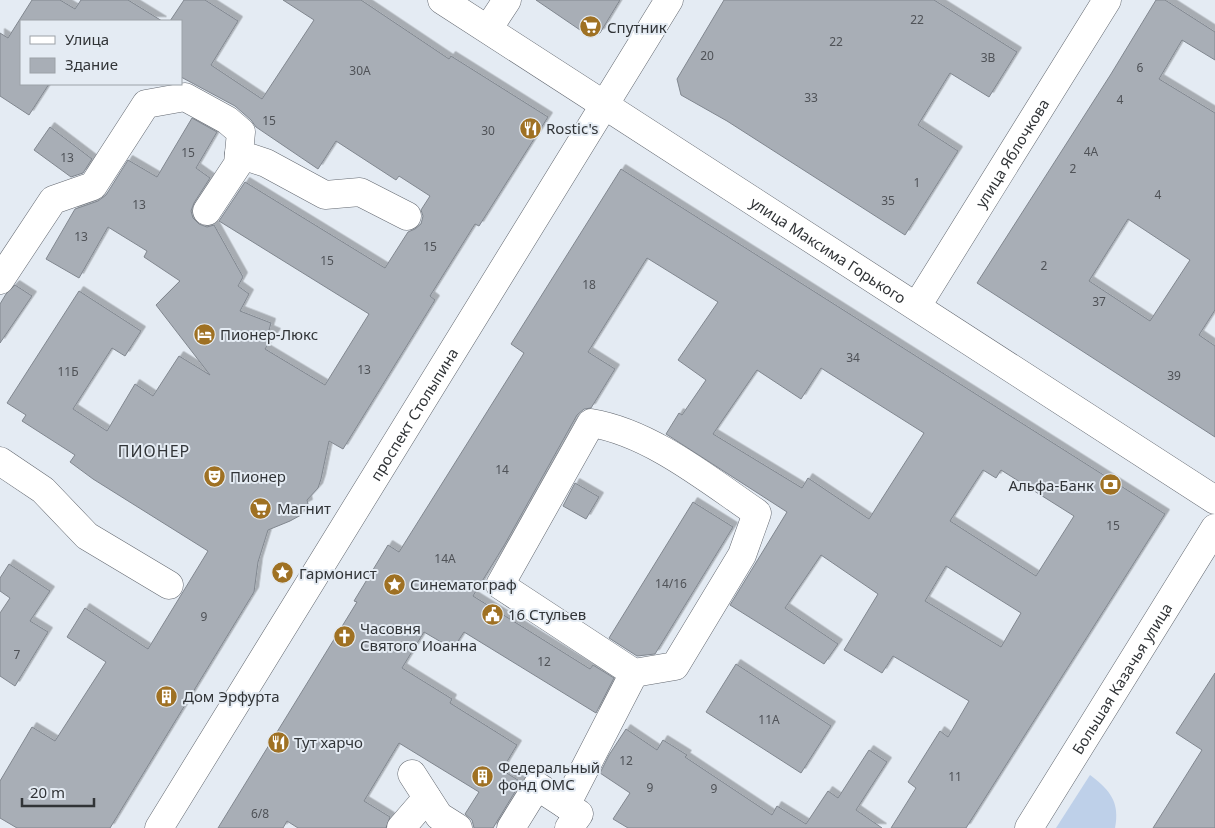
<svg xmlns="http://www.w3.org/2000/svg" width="1215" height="828" font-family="'Noto Sans',sans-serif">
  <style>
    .green { fill: #bed0e9 }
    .building { fill: #a8aeb6; stroke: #81878f; fill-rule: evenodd; filter: url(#shadow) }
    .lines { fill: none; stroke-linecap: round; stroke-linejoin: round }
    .minor-casing { stroke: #636870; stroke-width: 29 }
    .minor { stroke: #fff; stroke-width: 28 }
    .labels { text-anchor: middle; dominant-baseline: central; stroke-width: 4; stroke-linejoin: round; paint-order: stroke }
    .number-label { font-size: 12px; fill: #4f5257 }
    .poi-label { font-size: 15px; fill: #313437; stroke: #e4ebf3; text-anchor: start }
    .street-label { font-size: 15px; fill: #313437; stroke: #e4ebf3 }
    .neighbourhood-label { font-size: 16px; letter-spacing: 1px; fill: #313437; stroke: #e4ebf3 }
  </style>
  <defs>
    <filter id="shadow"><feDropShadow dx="4.5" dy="-4.5" stdDeviation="0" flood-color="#0004"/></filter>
  </defs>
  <rect width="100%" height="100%" fill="#e4ebf3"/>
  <!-- green -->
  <path class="green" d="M 1090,775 C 1110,790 1120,802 1115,828 L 1056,828 Z"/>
  <!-- building -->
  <path class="building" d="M 32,0 L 60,0 L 75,9 L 81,0 L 128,0 L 162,21 L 21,21 L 21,84 L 49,84 L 29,115 L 0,96 L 0,33 L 8,38 Z
    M 184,0 L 205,0 L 238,21 L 211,65 L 262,99 L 314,20 L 283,0 L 361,0 L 449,59 L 451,56 L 548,117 L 479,226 L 475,224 L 430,296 L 435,300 L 343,449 L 329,441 L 321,479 L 318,488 L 307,500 L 308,504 L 298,509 L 301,515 L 290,521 L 268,530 L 258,562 L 254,592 L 110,828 L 17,828 L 0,818 L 0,781 L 32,727 L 55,741 L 106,662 L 67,637 L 85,608 L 148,649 L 208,551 L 93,479 L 70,462 L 75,455 L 22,421 L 26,415 L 7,403 L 79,291 L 141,331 L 125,356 L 112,348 L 73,409 L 107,431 L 135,384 L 153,396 L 179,356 L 210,375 L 156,305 L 180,281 L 144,257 L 147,251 L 108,227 L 79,278 L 46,259 L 75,209 L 98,201 L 106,195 L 128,160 L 157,177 L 192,118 L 217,132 L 196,168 L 210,178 L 194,203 L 191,211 L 193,218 L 199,224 L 207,227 L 214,225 L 243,277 L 238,286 L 249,294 L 240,311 L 271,323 L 269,330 L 276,333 L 265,349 L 325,385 L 369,314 L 219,221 L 245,182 L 385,268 L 408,232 L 415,229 L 421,224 L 423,216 L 421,210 L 430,196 L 399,176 L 396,180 L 336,141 L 318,169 L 256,127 L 251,120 L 235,106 L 181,77 L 181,21 L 170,21 Z
    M 536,0 L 620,0 L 600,33 L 591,35 L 583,32 Z
    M 724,0 L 934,0 L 1017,52 L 989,97 L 950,73 L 918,125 L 958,151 L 905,235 L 727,121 L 681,95 L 677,79 Z
    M 1156,0 L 1165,0 L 1215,32 L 1215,60 L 1182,40 L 1159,79 L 1215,113 L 1215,310 L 1199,335 L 1215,346 L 1215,437 L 977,283 L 1111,74 ZM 1128,219 L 1190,260 L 1150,321 L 1089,281 Z
    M 50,127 L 92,159 L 83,173 L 71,177 L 34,150 Z
    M 621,169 L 1165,514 L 966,828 L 891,828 L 916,788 L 908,782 L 940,731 L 948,737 L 969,701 L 893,656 L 882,673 L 844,650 L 878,594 L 821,555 L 785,608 L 838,644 L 824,664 L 730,605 L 787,512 L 666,434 L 679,413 L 682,415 L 706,380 L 678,360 L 718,302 L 647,258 L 588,352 L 615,369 L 591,408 L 584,409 L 577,415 L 505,544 L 473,596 L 590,669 L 593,665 L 614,678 L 596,713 L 464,632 L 453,649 L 424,632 L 402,668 L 452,699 L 450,703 L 517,745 L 502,770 L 521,782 L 493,828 L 474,828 L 472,820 L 465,814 L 479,792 L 399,743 L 364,801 L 390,817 L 386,828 L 298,828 L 287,821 L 283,828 L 218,828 L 357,602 L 354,601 L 388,545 L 399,552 L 524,353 L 511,344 ZM 821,368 L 924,433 L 869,519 L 808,478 L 802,488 L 713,434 L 757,370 L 801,399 ZM 983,470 L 996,478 L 1001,470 L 1074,516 L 1036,576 L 950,521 ZM 946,566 L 1021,613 L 1001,647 L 925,601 Z
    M 15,285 L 32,296 L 0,343 L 0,304 L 6,294 Z
    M 575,483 L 599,497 L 586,519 L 563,506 Z
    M 693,502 L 733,527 L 655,654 L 637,656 L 609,638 Z
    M 9,564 L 50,591 L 30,621 L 48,632 L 15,686 L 0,676 L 0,613 L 10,598 L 0,591 L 0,578 Z
    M 736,664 L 831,726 L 801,773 L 706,712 Z
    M 1215,673 L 1215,828 L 1153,828 L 1202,750 L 1176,733 Z
    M 626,729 L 657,750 L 663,740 L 687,755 L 685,757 L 772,815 L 777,806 L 806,824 L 828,791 L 838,798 L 869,750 L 887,762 L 856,810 L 882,828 L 628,828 L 613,819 L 630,793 L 600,773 L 609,755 Z"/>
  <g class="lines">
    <defs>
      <g id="minor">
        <path id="s1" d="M 442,0 L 1215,500"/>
        <path d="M 488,29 L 507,0"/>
        <path d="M 239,154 L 266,163 L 325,195 L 360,192 L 407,216"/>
        <path d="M 0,280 L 53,200 L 93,186 L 146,104 L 185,97 L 227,120 L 241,132 L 238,164 L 207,211"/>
        <path id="s2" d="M 917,306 L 1107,0"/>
        <path d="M 591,423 C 651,433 707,479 757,513 L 742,555 L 675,666 L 634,673 L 500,585 Z"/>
        <path d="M 0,461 L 43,490 L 87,536 L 169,585"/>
        <path d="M 412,774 L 439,816 L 458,828"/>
        <path id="s3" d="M 159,828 L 669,0"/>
        <path d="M 401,828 L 427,798"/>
        <path d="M 511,828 L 537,786 L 566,805"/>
        <path d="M 569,828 L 579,814 L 566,805 L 634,673"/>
        <path id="s4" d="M 1029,828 L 1215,528"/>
      </g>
    </defs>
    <!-- minor casing -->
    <use href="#minor" class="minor-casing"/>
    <!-- minor -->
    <use href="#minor" class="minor"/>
  </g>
  <!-- icons -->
  <defs>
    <symbol id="supermarket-disc" viewBox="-11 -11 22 22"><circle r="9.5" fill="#9f7123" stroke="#e4ebf3"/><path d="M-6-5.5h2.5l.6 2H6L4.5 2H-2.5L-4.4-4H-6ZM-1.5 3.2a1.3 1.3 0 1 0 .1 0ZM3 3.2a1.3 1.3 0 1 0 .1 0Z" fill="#fff"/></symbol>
    <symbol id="restaurant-disc" viewBox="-11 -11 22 22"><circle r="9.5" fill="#9f7123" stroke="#e4ebf3"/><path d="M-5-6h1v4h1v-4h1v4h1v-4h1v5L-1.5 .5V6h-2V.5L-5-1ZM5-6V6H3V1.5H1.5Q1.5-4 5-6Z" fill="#fff"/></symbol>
    <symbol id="hotel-disc" viewBox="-11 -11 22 22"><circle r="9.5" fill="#9f7123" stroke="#e4ebf3"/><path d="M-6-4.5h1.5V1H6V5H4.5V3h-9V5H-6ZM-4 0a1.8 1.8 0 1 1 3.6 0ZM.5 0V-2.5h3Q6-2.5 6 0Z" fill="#fff"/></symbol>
    <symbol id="theatre-disc" viewBox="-11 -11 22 22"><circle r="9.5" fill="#9f7123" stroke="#e4ebf3"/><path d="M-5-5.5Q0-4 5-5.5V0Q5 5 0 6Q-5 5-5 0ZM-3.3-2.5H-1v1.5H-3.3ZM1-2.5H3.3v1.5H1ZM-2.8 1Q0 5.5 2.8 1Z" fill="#fff"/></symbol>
    <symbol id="bank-disc" viewBox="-11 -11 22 22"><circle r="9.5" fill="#9f7123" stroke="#e4ebf3"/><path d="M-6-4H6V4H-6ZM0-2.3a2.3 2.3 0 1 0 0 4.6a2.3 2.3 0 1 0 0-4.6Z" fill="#fff"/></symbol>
    <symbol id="sight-disc" viewBox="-11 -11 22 22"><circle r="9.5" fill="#9f7123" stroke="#e4ebf3"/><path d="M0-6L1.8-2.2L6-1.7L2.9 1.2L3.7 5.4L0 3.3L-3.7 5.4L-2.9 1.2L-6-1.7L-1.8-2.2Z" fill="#fff"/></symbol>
    <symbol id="civic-disc" viewBox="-11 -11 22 22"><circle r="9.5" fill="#9f7123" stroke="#e4ebf3"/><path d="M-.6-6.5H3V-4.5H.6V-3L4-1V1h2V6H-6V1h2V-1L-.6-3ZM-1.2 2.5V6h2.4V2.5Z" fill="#fff"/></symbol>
    <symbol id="church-disc" viewBox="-11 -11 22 22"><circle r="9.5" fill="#9f7123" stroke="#e4ebf3"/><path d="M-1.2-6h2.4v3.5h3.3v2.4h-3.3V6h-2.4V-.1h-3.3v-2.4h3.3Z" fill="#fff"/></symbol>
    <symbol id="building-disc" viewBox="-11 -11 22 22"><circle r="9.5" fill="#9f7123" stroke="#e4ebf3"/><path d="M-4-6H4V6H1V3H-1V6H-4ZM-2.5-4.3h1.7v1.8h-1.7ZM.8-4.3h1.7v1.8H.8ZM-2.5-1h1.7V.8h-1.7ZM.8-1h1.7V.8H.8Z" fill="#fff"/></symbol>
  </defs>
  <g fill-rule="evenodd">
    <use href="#supermarket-disc" x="578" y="14" width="25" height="25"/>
    <use href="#restaurant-disc" x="518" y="116" width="25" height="25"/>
    <use href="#hotel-disc" x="192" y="322" width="25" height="25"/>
    <use href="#theatre-disc" x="202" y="464" width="25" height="25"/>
    <use href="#bank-disc" x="1098" y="472" width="25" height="25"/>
    <use href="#supermarket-disc" x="248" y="496" width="25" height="25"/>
    <use href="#sight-disc" x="270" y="560" width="25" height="25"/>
    <use href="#sight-disc" x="382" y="572" width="25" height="25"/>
    <use href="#civic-disc" x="480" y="602" width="25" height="25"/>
    <use href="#church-disc" x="332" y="624" width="25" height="25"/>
    <use href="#building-disc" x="154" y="684" width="25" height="25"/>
    <use href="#restaurant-disc" x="266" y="730" width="25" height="25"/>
    <use href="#building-disc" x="470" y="764" width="25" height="25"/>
  </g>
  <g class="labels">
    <!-- number labels -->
    <g class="number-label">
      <text x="917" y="19">22</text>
      <text x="836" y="41">22</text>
      <text x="707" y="55">20</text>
      <text x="988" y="57">3В</text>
      <text x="1140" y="67">6</text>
      <text x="360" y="70">30А</text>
      <text x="811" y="97">33</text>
      <text x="1120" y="99">4</text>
      <text x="269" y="120">15</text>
      <text x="488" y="130">30</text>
      <text x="1091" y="151">4А</text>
      <text x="188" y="152">15</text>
      <text x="67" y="157">13</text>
      <text x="1073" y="168">2</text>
      <text x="917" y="182">1</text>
      <text x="1158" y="194">4</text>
      <text x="888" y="200">35</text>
      <text x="139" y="204">13</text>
      <text x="81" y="236">13</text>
      <text x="430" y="246">15</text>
      <text x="327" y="260">15</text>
      <text x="1044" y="265">2</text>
      <text x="589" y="284">18</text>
      <text x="1099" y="301">37</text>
      <text x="853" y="357">34</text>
      <text x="364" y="369">13</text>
      <text x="68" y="371">11Б</text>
      <text x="1174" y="375">39</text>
      <text x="502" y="469">14</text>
      <text x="1113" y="525">15</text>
      <text x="445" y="558">14А</text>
      <text x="671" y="583">14/16</text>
      <text x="204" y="616">9</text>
      <text x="17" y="654">7</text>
      <text x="544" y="661">12</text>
      <text x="769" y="719">11А</text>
      <text x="626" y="760">12</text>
      <text x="955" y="776">11</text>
      <text x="650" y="787">9</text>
      <text x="714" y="788">9</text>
      <text x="260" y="813">6/8</text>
    </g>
    <!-- poi labels -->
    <g class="poi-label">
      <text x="607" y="27">Спутник</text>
      <text x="546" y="128">Rostic's</text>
      <text x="220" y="334">Пионер-Люкс</text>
      <text x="230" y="476">Пионер</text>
      <text x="1094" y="485" text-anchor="end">Альфа-Банк</text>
      <text x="277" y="508">Магнит</text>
      <text x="299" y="573">Гармонист</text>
      <text x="410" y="584">Синематограф</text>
      <text x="508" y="614">16 Стульев</text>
      <text x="360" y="628">Часовня<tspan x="360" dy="17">Святого Иоанна</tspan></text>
      <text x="183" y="696">Дом Эрфурта</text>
      <text x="294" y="742">Тут харчо</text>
      <text x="498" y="767">Федеральный<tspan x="498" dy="17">фонд ОМС</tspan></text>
    </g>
    <!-- street labels -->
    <g class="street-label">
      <text stroke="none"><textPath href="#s2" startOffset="180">улица Яблочкова</textPath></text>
      <text stroke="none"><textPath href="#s1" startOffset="460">улица Максима Горького</textPath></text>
      <text stroke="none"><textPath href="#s3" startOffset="486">проспект Столыпина</textPath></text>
      <text stroke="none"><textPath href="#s4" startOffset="176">Большая Казачья улица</textPath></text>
    </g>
    <!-- neighbourhood labels -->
    <g class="neighbourhood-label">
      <text x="154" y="451">ПИОНЕР</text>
    </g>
  </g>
  <!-- legend -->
  <rect x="20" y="20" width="162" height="65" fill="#e4ebf3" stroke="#9ca2a8"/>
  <rect x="30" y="36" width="25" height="8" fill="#ffffff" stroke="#9ca2a8"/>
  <text x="65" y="45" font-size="15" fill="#313437">Улица</text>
  <rect x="30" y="58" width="25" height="15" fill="#a8aeb6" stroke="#9ca2a8"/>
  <text x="65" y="70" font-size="15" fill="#313437">Здание</text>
  <!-- scale -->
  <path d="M22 798v8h72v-8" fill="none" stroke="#313437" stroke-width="2.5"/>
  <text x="30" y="798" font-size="15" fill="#313437" stroke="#e4ebf3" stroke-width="4" paint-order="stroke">20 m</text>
</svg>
